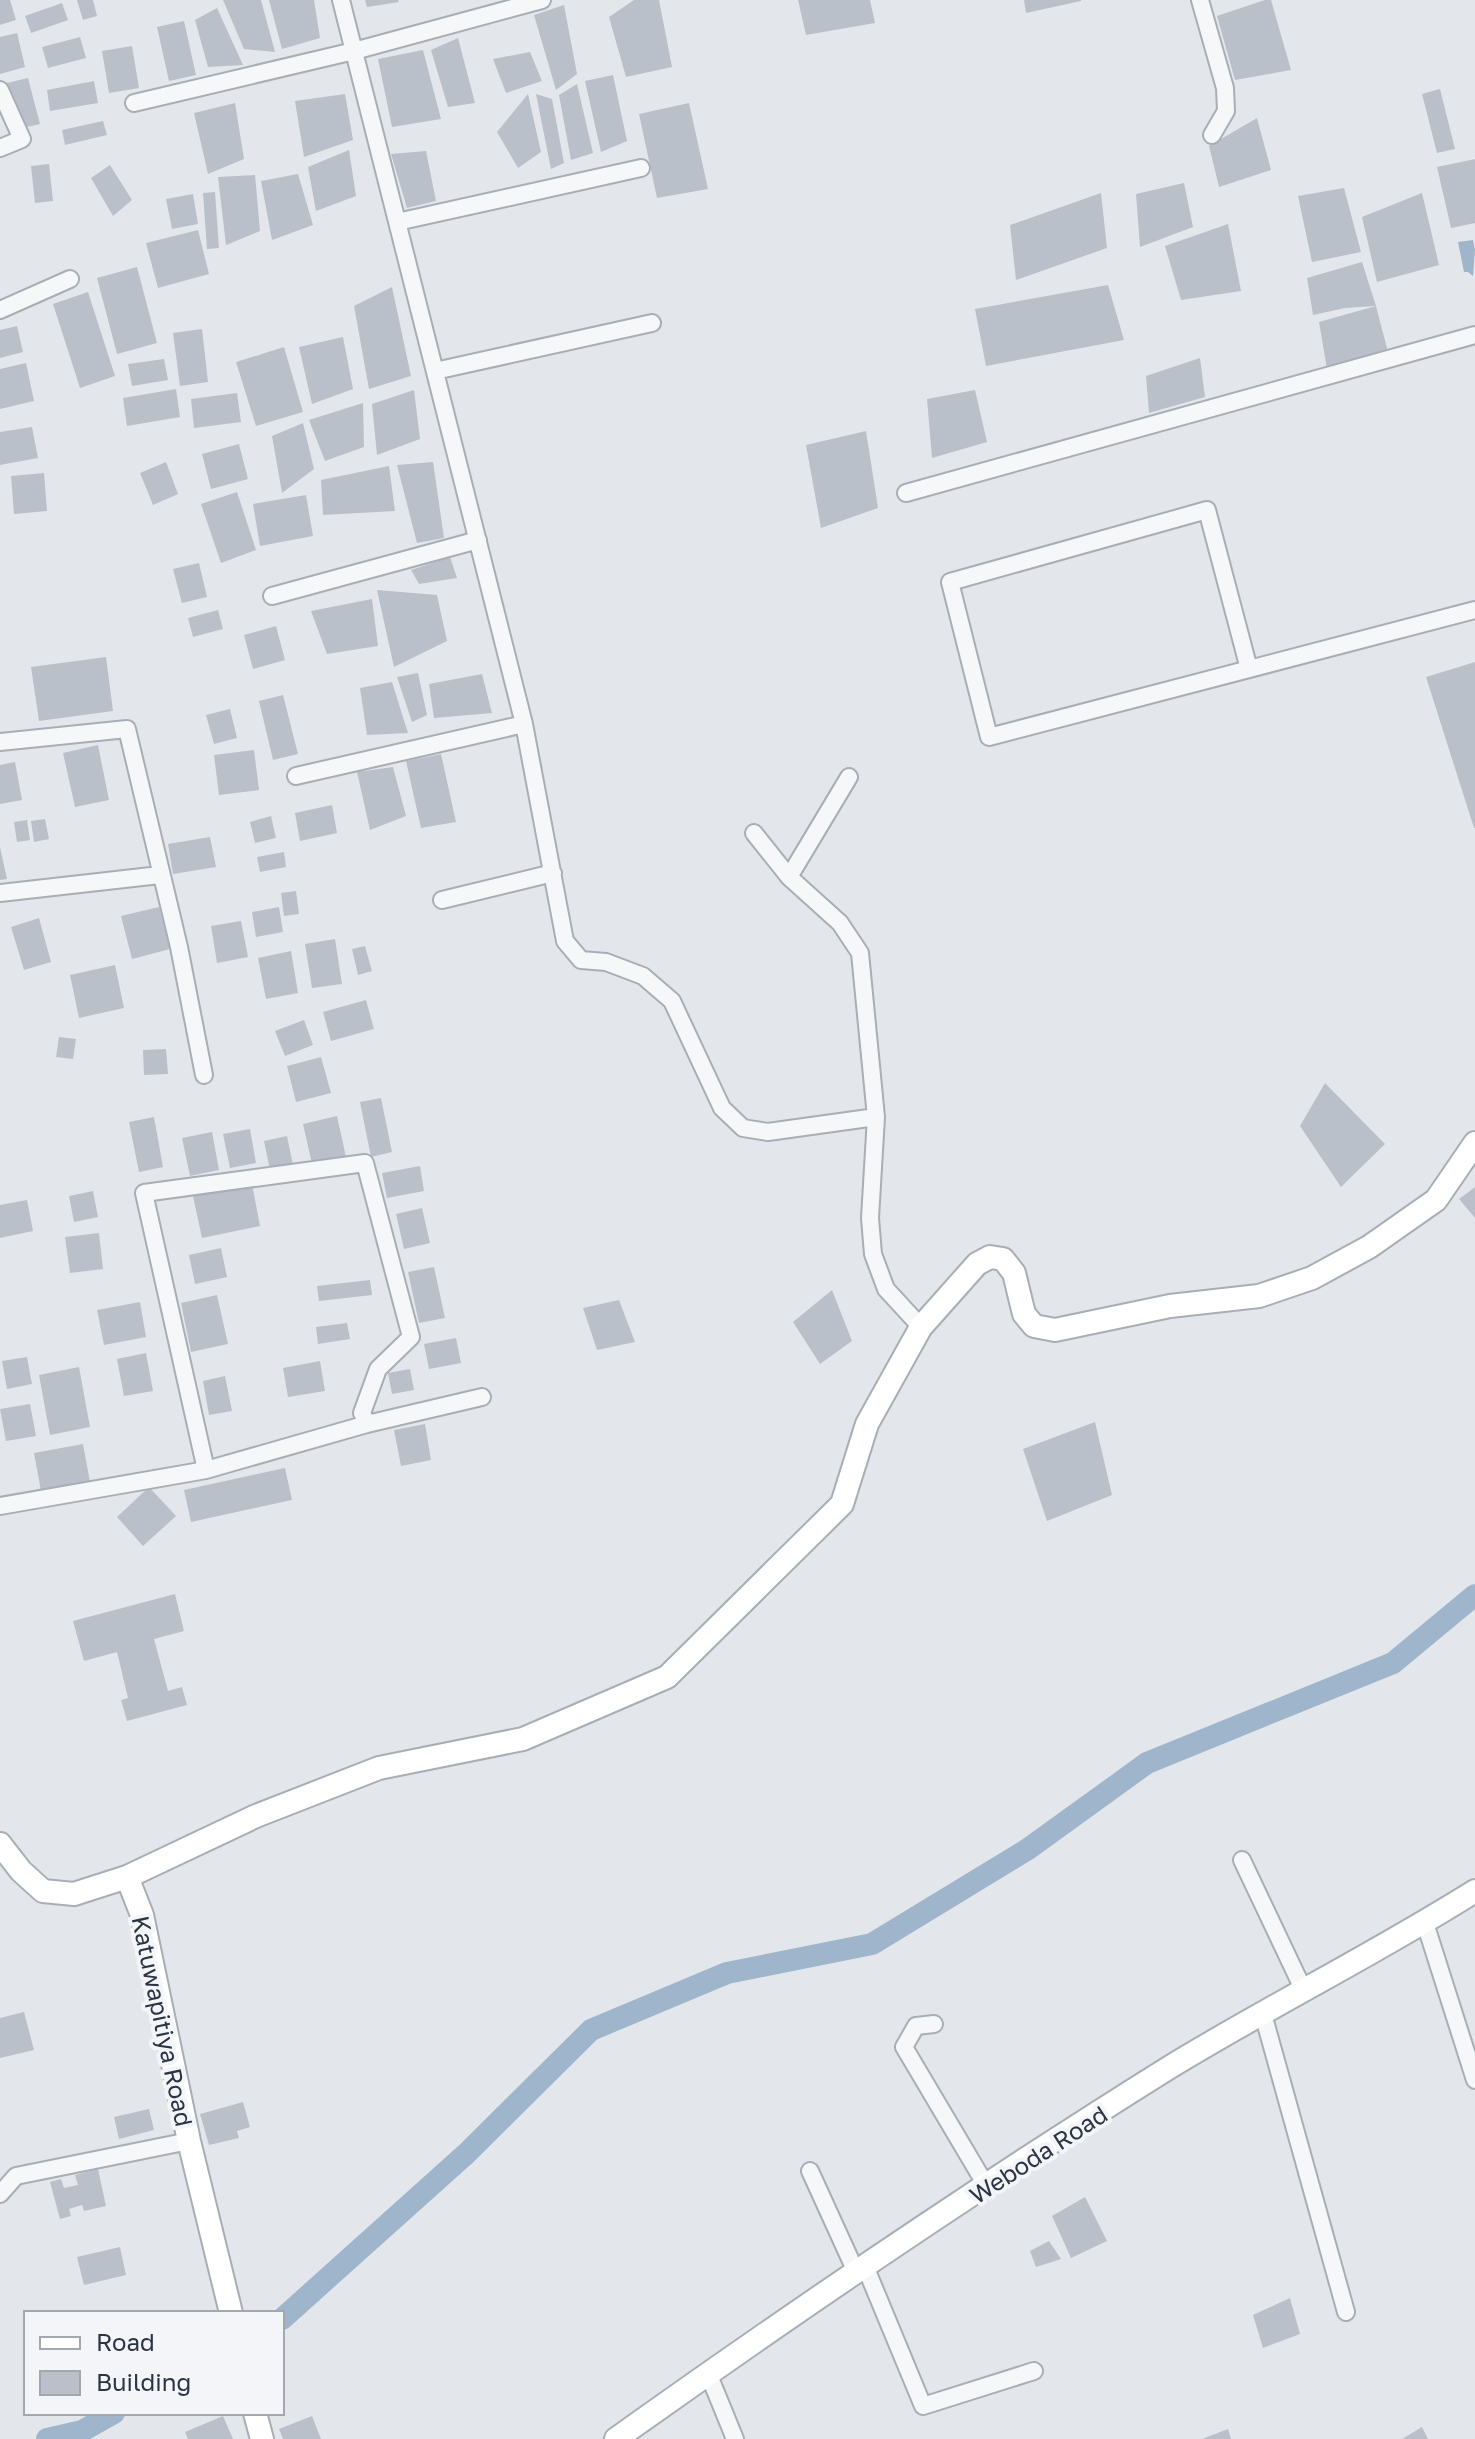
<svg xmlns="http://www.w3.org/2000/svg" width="1475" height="2439" font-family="'Golos Text',sans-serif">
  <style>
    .water { fill: #9eb5cb }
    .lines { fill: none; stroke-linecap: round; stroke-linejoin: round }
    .canal { stroke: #9eb5cb; stroke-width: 22 }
    .building { fill: #bac0c9 }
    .street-casing { stroke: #a8aeb6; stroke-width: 20 }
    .secondary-casing { stroke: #a8aeb6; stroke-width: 26 }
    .street { stroke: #f6f7f9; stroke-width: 16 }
    .secondary { stroke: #fff; stroke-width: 22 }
    .labels { text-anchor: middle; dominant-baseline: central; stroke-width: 8; stroke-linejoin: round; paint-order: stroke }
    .street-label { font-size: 24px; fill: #2b3444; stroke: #f3f5f8 }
  </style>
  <rect width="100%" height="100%" fill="#e3e7eb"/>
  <!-- water -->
  <path class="water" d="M 1473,240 L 1475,250 L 1473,276 L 1468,272 L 1464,272 L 1458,242 Z"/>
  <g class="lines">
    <!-- canal -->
    <path class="canal" d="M 282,2319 L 467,2153 L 591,2030 L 727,1973 L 872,1944 L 1028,1849 L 1147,1763 L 1393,1663 L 1475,1595
      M 47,2439 L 82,2431 L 114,2413"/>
  </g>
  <!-- building -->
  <path class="building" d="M 0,0 L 10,0 L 16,20 L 0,25 Z
    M 77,0 L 93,0 L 97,16 L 83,20 Z
    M 223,0 L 261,0 L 275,52 L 244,49 Z
    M 269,0 L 314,0 L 320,38 L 282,49 Z
    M 365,0 L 398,0 L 399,2 L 367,7 Z
    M 634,0 L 659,0 L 672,67 L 626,77 L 609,17 Z
    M 798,0 L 870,0 L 875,23 L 806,35 Z
    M 1024,0 L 1081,0 L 1081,1 L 1026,13 Z
    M 1265,0 L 1271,0 L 1291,70 L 1235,80 L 1217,16 Z
    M 62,3 L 68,20 L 31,33 L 25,16 Z
    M 564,5 L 577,74 L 556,90 L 534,15 Z
    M 217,8 L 243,65 L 208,67 L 195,20 Z
    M 184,21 L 196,75 L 169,81 L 157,27 Z
    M 17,33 L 25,67 L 0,74 L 0,37 Z
    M 80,37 L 86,58 L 48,68 L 42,47 Z
    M 458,38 L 475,103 L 448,107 L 431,50 Z
    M 132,46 L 139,88 L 109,93 L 102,51 Z
    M 423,50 L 441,119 L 392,127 L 378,59 Z
    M 530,52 L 542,81 L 506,93 L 493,59 Z
    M 613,75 L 627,141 L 601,152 L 585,81 Z
    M 28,78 L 40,124 L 18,129 L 7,83 Z
    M 94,81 L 98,103 L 50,111 L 47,90 Z
    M 577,84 L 593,153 L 571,160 L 559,95 Z
    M 1440,89 L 1455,149 L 1437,153 L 1422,94 Z
    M 345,94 L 353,140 L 304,157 L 295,101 Z
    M 528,94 L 541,152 L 518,168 L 497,132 Z
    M 536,94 L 552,99 L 564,163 L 551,169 Z
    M 235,103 L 244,159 L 208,174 L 194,113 Z
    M 689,103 L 708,189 L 657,198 L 639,114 Z
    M 1257,118 L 1271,170 L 1219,187 L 1209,146 Z
    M 103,121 L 107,135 L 65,145 L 62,130 Z
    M 349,150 L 356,196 L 316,211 L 308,167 Z
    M 426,151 L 436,201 L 407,208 L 391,154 Z
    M 1475,159 L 1475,223 L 1451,228 L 1437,167 Z
    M 49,164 L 53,201 L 35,203 L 31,166 Z
    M 110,165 L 132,200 L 113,216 L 91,178 Z
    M 298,174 L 313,225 L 272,240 L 261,181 Z
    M 255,175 L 260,231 L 226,245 L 218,177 Z
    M 1184,183 L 1193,227 L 1140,247 L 1136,194 Z
    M 1344,188 L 1361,252 L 1312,262 L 1298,196 Z
    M 215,192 L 219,248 L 207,249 L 203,193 Z
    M 1101,193 L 1107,248 L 1016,280 L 1010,225 Z
    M 1422,193 L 1439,265 L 1377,282 L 1362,217 Z
    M 193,194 L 198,224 L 172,229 L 166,199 Z
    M 1228,224 L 1241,291 L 1181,300 L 1165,246 Z
    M 198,230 L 209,274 L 158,288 L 146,243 Z
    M 1362,262 L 1376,306 L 1388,352 L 1327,369 L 1319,322 L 1376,306 L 1345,308 L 1313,315 L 1307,278 Z
    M 137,267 L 157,343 L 117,354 L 97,278 Z
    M 1108,285 L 1124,340 L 986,366 L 975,309 Z
    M 392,287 L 411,376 L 369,389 L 354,306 Z
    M 88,292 L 115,376 L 80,388 L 53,304 Z
    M 17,326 L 23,352 L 0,358 L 0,330 Z
    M 202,329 L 208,382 L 180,386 L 173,333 Z
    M 343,337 L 353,389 L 312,404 L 299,347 Z
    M 284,347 L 303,412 L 256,426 L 236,362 Z
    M 1200,358 L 1205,397 L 1149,413 L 1146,376 Z
    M 164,359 L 168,380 L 132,386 L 128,364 Z
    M 26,363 L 34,401 L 0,409 L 0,369 Z
    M 176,389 L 180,417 L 127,426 L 123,398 Z
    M 414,390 L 420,439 L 377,455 L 372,404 Z
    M 975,390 L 987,442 L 932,458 L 927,399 Z
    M 237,393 L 241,422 L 194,428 L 191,399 Z
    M 363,403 L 364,447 L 325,461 L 309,420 Z
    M 303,423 L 314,469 L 282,493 L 272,436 Z
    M 32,427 L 38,458 L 0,465 L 0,432 Z
    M 866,431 L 878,508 L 821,528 L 806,445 Z
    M 239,444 L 248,479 L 211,489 L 202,454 Z
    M 166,462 L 178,494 L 153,505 L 140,473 Z
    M 433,462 L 444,538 L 417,543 L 397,465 Z
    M 389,466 L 395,511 L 323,515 L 321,480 Z
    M 44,473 L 47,511 L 14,514 L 11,476 Z
    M 237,492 L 256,550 L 221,563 L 201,504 Z
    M 306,495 L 313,536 L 260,546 L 253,504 Z
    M 450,557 L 457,578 L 419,584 L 411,570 Z
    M 199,563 L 207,597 L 182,603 L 173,569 Z
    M 377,590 L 437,595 L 447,641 L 394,667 Z
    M 372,599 L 378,646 L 327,654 L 311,611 Z
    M 218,610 L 223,629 L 193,637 L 188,618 Z
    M 276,626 L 285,660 L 253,669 L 244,635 Z
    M 106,657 L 113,711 L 39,721 L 31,667 Z
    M 1475,662 L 1475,828 L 1474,828 L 1426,677 Z
    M 418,673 L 427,715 L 412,722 L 397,677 Z
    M 482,674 L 492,713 L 434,718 L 429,684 Z
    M 392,682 L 408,733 L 367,735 L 360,688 Z
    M 283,695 L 298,754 L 273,760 L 259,701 Z
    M 230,709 L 237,738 L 214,744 L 206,715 Z
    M 98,745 L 109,800 L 75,807 L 63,753 Z
    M 254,750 L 259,790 L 219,795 L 214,755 Z
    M 441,754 L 456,822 L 421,828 L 406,761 Z
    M 15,762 L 22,800 L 0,804 L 0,765 Z
    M 393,767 L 406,816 L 370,830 L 357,772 Z
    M 332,805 L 337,833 L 300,841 L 295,813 Z
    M 271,816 L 276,838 L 255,843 L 250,822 Z
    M 45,819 L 49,839 L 34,842 L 31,821 Z
    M 27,820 L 30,840 L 17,842 L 14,822 Z
    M 210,837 L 216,867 L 173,874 L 168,844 Z
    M 0,847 L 7,879 L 0,880 Z
    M 284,852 L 286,867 L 260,872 L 257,857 Z
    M 296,891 L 299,914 L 284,916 L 281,893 Z
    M 159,907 L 170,949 L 132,959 L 121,916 Z
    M 279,907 L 283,932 L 256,937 L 252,912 Z
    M 39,918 L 51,962 L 24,970 L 11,927 Z
    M 241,921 L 248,957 L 217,963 L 211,926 Z
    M 335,939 L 342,984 L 312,988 L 305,944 Z
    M 365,946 L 372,971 L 358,975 L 352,949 Z
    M 291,951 L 298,993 L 266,999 L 258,958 Z
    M 115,965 L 124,1008 L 79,1018 L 70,975 Z
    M 366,1000 L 374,1029 L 331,1041 L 323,1012 Z
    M 304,1020 L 313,1045 L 285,1056 L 275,1031 Z
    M 59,1037 L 76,1039 L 73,1059 L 56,1057 Z
    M 166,1049 L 168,1074 L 144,1075 L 143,1050 Z
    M 321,1057 L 331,1093 L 296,1102 L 287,1066 Z
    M 1325,1083 L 1385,1144 L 1341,1187 L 1300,1126 Z
    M 381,1098 L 392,1152 L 371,1157 L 360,1102 Z
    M 337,1116 L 346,1157 L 312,1164 L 303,1124 Z
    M 154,1117 L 163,1167 L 139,1172 L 129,1122 Z
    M 250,1129 L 256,1163 L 230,1168 L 223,1134 Z
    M 212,1132 L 219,1170 L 190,1176 L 182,1138 Z
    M 287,1136 L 293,1165 L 270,1170 L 264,1141 Z
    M 420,1166 L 424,1191 L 387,1198 L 382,1173 Z
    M 252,1184 L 260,1226 L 202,1238 L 193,1196 Z
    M 1475,1187 L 1475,1218 L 1459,1199 Z
    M 93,1191 L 98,1217 L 74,1222 L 69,1196 Z
    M 27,1200 L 33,1231 L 0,1238 L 0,1205 Z
    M 422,1208 L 430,1243 L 404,1249 L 396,1214 Z
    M 99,1233 L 103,1269 L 70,1273 L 65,1237 Z
    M 221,1248 L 227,1277 L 195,1284 L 189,1255 Z
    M 434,1267 L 445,1318 L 419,1323 L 408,1272 Z
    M 370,1280 L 372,1295 L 319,1301 L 317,1286 Z
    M 832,1290 L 852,1341 L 820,1364 L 793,1322 Z
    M 217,1295 L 228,1344 L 191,1352 L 181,1303 Z
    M 619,1300 L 635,1342 L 597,1350 L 583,1308 Z
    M 140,1302 L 146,1337 L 104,1345 L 97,1310 Z
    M 347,1323 L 350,1339 L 318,1344 L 316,1327 Z
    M 456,1338 L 461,1363 L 429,1369 L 424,1344 Z
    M 146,1353 L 153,1391 L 124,1396 L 117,1359 Z
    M 27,1357 L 32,1384 L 7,1389 L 2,1361 Z
    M 320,1361 L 325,1391 L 288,1397 L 283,1368 Z
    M 79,1367 L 90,1427 L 50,1435 L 39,1375 Z
    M 410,1369 L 414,1390 L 392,1394 L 388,1373 Z
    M 225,1376 L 232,1411 L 209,1415 L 203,1381 Z
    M 30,1404 L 36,1436 L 6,1441 L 0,1409 Z
    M 1095,1422 L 1112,1495 L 1047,1521 L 1023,1449 Z
    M 425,1424 L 431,1460 L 401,1466 L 394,1430 Z
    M 83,1444 L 90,1482 L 41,1491 L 34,1453 Z
    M 285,1468 L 292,1500 L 191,1522 L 184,1490 Z
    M 149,1487 L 176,1516 L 143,1546 L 117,1517 Z
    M 175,1594 L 184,1631 L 154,1639 L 168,1691 L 182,1687 L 187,1705 L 127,1721 L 121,1700 L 128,1698 L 117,1652 L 84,1661 L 73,1621 Z
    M 24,2012 L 34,2050 L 0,2058 L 0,2018 Z
    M 243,2102 L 250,2127 L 237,2131 L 239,2138 L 209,2145 L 200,2114 Z
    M 149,2109 L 154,2130 L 119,2139 L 114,2117 Z
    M 98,2169 L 106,2206 L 84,2211 L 82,2205 L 69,2209 L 71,2216 L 60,2219 L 50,2182 L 61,2179 L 64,2188 L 78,2185 L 75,2175 Z
    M 1085,2197 L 1107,2241 L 1071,2258 L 1052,2216 Z
    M 1049,2241 L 1061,2259 L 1036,2267 L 1030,2251 Z
    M 120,2247 L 126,2275 L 84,2285 L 77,2257 Z
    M 1290,2298 L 1300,2334 L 1263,2348 L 1253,2315 Z
    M 223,2416 L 233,2439 L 188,2439 L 185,2432 Z
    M 312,2416 L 321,2439 L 283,2439 L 279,2429 Z
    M 1422,2427 L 1428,2439 L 1402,2439 Z
    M 1228,2429 L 1231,2439 L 1202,2439 Z"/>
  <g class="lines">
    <defs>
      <path id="street" d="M 341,0 L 524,724 L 565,941 L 581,960 L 606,962 L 643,976 L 672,1001 L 722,1108 L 743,1128 L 768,1132 L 876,1117
        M 1200,0 L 1225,88 L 1226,111 L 1212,135
        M 0,90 L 22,139 L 0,148
        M 134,103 L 354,51 L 542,0
        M 397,222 L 641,168
        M 0,310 L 70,279
        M 435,371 L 652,323
        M 906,493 L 1475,335
        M 272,596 L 478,540
        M 1249,669 L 1207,510 L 950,582 L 989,737 L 1475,610
        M 0,742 L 127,729 L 179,947 L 204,1075
        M 296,776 L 524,724
        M 754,833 L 789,877 L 840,923 L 860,953 L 876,1117 L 870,1218 L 873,1254 L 886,1289 L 921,1327
        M 789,877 L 849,777
        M 0,893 L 160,875
        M 442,900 L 553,873
        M 206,1470 L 144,1193 L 365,1163 L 411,1337 L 378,1369 L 362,1413 L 367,1424 L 482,1397
        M 0,1506 L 206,1470 L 367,1424
        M 1242,1860 L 1304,1991
        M 1425,1923 L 1475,2080
        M 1263,2014 L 1346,2312
        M 934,2024 L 916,2026 L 904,2047 L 987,2187
        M 810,2171 L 856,2272
        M 0,2194 L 16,2176 L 189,2141
        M 865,2266 L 923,2406 L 1034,2371
        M 708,2373 L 735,2439"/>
      <path id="secondary" d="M 0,1844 L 21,1871 L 43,1891 L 74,1894 L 127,1877 L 256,1816 L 379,1768 L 523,1739 L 667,1677 L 842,1504 L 867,1424 L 921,1327 L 977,1264 L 990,1257 L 1003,1259 L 1014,1273 L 1024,1314 L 1034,1326 L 1055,1330 L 1170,1306 L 1259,1296 L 1312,1278 L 1369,1247 L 1436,1200 L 1475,1143
        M 127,1877 L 142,1915 L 189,2141 L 231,2313
        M 255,2413 L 262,2439
        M 616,2439 C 797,2310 981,2185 1170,2067 C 1270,2006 1375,1954 1475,1891"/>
    </defs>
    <!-- street casing -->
    <use href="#street" class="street-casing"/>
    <!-- secondary casing -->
    <use href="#secondary" class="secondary-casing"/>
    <!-- street -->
    <use href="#street" class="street"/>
    <!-- secondary -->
    <use href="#secondary" class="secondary"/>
  </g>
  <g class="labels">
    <!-- street labels -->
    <g class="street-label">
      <text transform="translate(163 2021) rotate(78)">Katuwapitiya Road</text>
      <text transform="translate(1038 2154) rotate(-33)">Weboda Road</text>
    </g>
  </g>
  <!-- legend -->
  <rect x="24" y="2311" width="260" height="104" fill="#f3f5f8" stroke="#a3a8b0" stroke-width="2"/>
  <rect x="40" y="2337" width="40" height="12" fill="#ffffff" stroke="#a3a8b0" stroke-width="2"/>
  <text x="96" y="2351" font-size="24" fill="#2b3444">Road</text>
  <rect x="40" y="2371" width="40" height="24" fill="#bac0c9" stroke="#a3a8b0" stroke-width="2"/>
  <text x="96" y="2391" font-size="24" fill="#2b3444">Building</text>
</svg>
